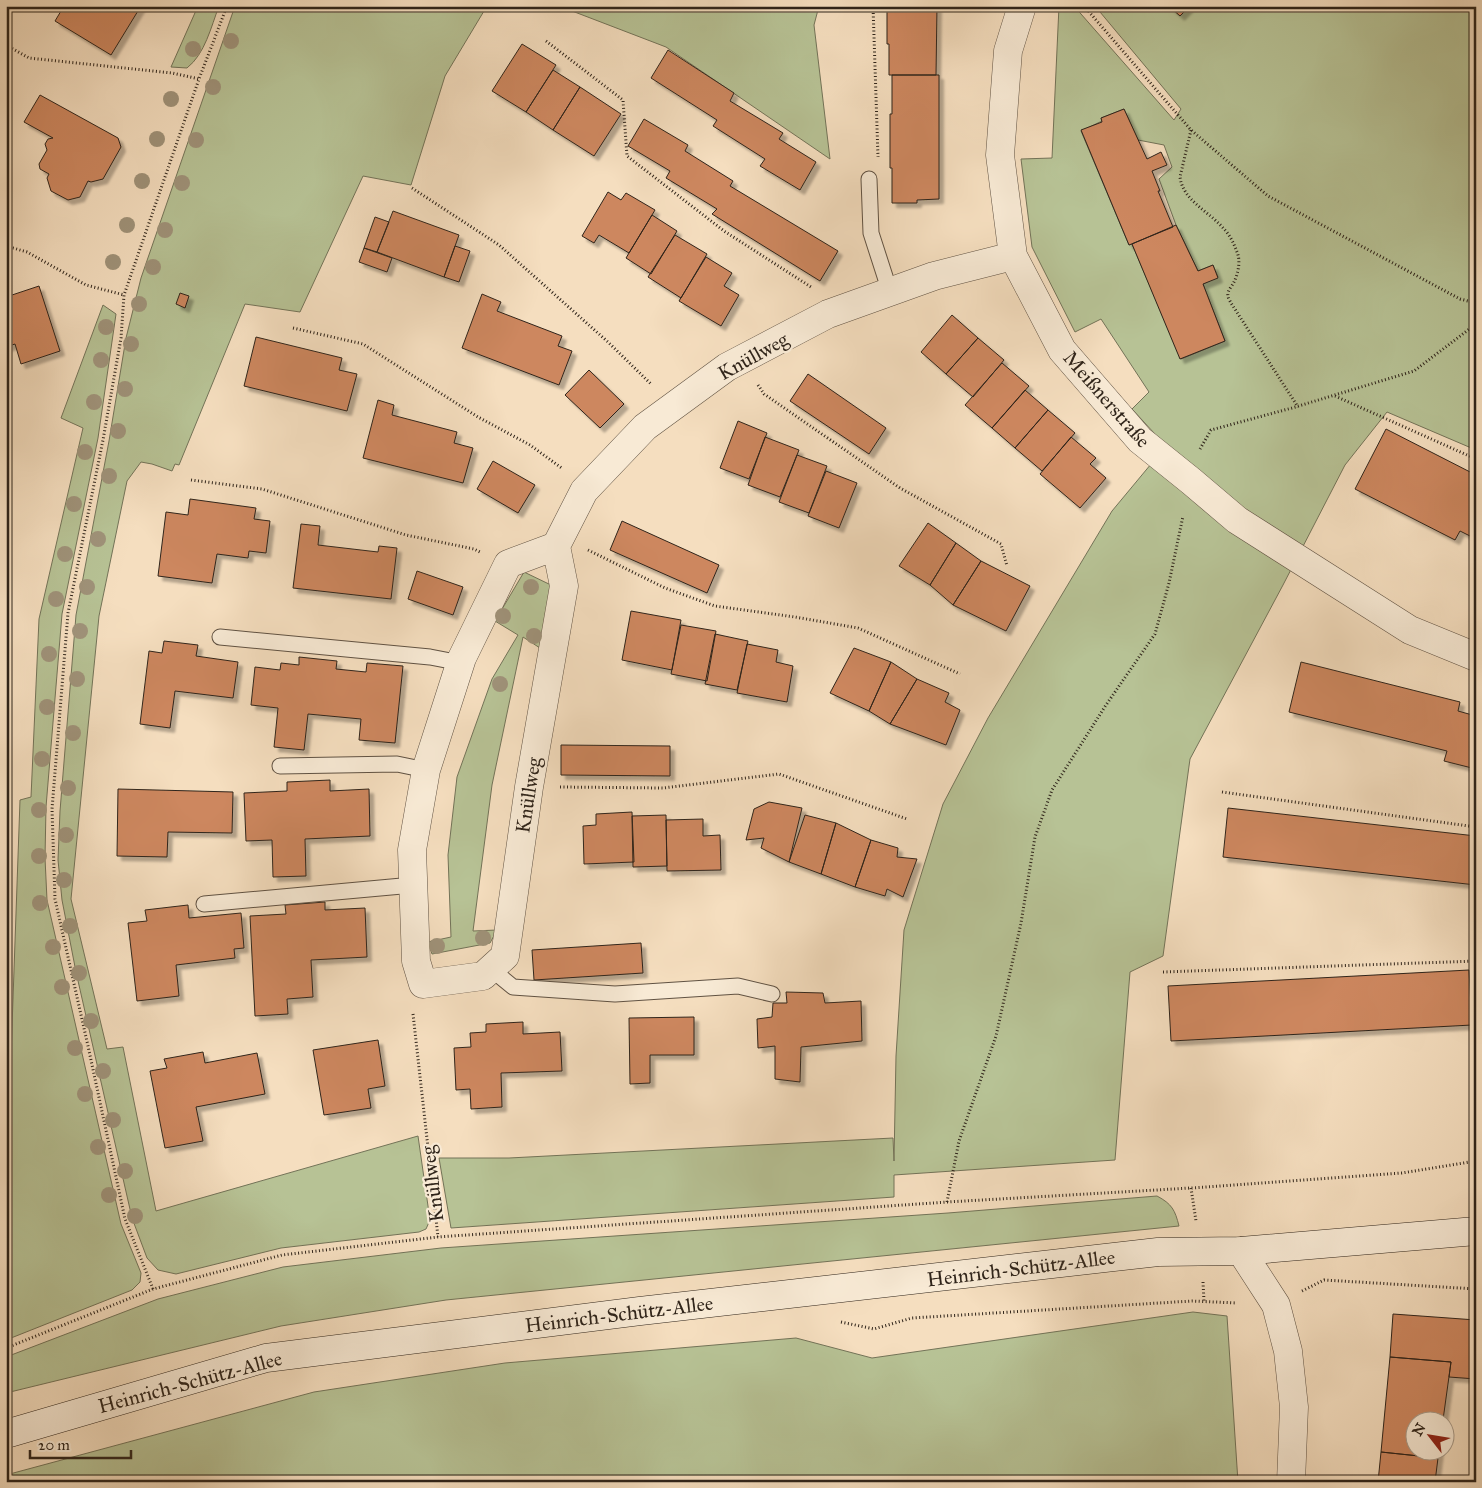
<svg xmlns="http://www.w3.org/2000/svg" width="1482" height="1488" font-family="'IM FELL Great Primer',serif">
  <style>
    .green { fill: #b7c295; stroke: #737358; fill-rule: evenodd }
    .building { fill: #cd875f; stroke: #2f241a; filter: url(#shadow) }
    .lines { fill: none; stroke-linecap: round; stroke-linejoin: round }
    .lane-casing { stroke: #605243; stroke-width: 17 }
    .street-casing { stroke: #605243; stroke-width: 29 }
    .secondary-casing { stroke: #2f241a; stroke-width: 29 }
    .path { stroke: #2f241a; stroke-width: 3; stroke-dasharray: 1 2.5; stroke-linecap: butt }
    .lane { stroke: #f8ead5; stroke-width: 15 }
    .street { stroke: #f8ead5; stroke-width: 28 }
    .secondary { stroke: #f8ead5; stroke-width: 28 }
    .tree { fill: #9f9279 }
    .labels { text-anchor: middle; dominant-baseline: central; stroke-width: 4.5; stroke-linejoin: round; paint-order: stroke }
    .street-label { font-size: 20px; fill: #2f241a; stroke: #f8ead5 }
  </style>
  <defs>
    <filter id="shadow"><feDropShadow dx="4.5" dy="4.5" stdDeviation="1" flood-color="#0004"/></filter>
  </defs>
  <rect width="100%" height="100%" fill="#f5debf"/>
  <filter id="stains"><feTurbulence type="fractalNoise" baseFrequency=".004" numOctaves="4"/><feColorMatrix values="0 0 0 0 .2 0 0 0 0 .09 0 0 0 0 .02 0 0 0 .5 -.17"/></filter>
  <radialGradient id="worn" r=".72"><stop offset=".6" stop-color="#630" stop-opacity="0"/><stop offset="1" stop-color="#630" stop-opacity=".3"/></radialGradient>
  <!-- green -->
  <path class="green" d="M 198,6 L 219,6 C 211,27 205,54 187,68 L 171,67 Z
    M 235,6 L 487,6 L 445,76 L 411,185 L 363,176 L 300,312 L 245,304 L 179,465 L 175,464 L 172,471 L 152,464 L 141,462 L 127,481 L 99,616 L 71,899 L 107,1049 L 123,1047 L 156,1211 L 418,1136 L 430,1220 L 426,1229 L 419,1232 L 281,1248 L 176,1274 L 158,1270 L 147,1258 L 132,1218 L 76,972 L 62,900 L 58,860 L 60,811 L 76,615 L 109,441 L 126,338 L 141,278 Z
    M 559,6 L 819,6 L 814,25 L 830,159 L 666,47 Z
    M 1059,6 L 1074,6 L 1174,120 L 1181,109 L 1095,6 L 1169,6 L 1180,16 L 1190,6 L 1476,6 L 1476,450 L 1387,412 L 1345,465 L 1283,585 L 1190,759 L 1163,956 L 1130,972 L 1115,1160 L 894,1175 L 894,1197 L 451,1228 L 439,1158 L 509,1158 L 893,1138 L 894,1161 L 896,1056 L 904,930 L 943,804 L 988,718 L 1112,511 L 1166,446 L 1132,409 L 1149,392 L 1101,319 L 1075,332 L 1032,247 L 1021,159 L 1052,158 ZM 1124,109 L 1138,140 L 1164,145 L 1172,167 L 1159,179 L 1176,225 L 1198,271 L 1213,265 L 1218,277 L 1203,284 L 1225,341 L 1181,359 L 1132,244 L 1129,245 L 1081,131 L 1102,121 L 1101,118 Z
    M 103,305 L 116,314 L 98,438 L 62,614 L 46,807 L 45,858 L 47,900 L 121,1224 L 141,1273 L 140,1282 L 132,1290 L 6,1340 L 6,1198 L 20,800 L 31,797 L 39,619 L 83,428 L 61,418 Z
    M 524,572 L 553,586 L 540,648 L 523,637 L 492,785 L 473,931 L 497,930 L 490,943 L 432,954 L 428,942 L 451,937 L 448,855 L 457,777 L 492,679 L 518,635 L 495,621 Z
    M 1157,1196 C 1172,1204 1175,1210 1179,1226 L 446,1300 L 281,1326 L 6,1393 L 6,1357 L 158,1299 L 283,1267 L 441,1248 L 948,1213 Z
    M 1193,1312 L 1227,1316 L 1238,1482 L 6,1482 L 6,1475 L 314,1392 L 505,1363 L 796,1338 L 872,1358 Z"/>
  <!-- building -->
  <path class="building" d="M 64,6 L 141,6 L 111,55 L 55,21 Z
    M 887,6 L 937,6 L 936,75 L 889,75 L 889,44 L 887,44 Z
    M 1169,6 L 1190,6 L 1180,16 Z
    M 522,44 L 556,65 L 526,112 L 492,91 Z
    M 668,50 L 734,93 L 730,101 L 783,133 L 779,139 L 816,162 L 800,190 L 760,166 L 765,159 L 713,126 L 717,120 L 651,78 Z
    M 553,70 L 580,87 L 553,130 L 526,112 Z
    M 892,75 L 939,75 L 939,199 L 917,200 L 917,203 L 892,203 L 892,168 L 890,168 L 890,114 L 892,114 Z
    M 580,87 L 621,114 L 594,156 L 553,130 Z
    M 40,95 L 118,138 L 121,147 L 103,179 L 91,182 L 88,181 L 80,197 L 68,200 L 51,191 L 47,178 L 49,174 L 40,169 L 39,164 L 47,150 L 45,144 L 48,139 L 53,138 L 24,122 Z
    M 1124,109 L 1147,159 L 1161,152 L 1167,165 L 1152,171 L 1160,191 L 1158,191 L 1173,227 L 1129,245 L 1081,130 L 1102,122 L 1101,118 Z
    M 644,119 L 688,145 L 685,151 L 733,181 L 730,186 L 838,251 L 820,281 L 712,214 L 717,209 L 666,178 L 670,171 L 628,146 Z
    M 608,192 L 621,200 L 626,193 L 655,210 L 629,253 L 599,235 L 594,243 L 582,236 Z
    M 393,211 L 459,235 L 444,277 L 377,252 Z
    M 652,215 L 677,231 L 651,274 L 626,258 Z
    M 375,217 L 389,222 L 377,252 L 364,248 Z
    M 1176,225 L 1198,271 L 1213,265 L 1218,278 L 1203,284 L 1225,341 L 1180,359 L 1132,244 Z
    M 675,235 L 707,254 L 681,298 L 648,277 Z
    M 455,246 L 470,251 L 459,282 L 444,277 Z
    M 364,248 L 392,258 L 387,272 L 359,262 Z
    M 706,257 L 732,273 L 724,286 L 739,295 L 721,326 L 679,301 Z
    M 39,286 L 60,351 L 21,364 L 15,344 L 6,347 L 6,297 Z
    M 180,293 L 189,296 L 185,308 L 176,304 Z
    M 482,294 L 501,302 L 497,311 L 562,336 L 558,346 L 572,351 L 559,385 L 462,348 Z
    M 952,315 L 978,338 L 946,374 L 921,352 Z
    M 256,337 L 342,358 L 339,370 L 357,374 L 347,411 L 244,386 Z
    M 978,338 L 1004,360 L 973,397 L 946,374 Z
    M 1002,363 L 1029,386 L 992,428 L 965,405 Z
    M 589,370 L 624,404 L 600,428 L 565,395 Z
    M 808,374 L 886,428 L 869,454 L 790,401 Z
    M 1025,390 L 1048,410 L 1015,448 L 992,428 Z
    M 378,400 L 394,405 L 392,415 L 457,432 L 454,443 L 473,448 L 463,483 L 363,458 Z
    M 1048,410 L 1075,433 L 1042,471 L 1015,448 Z
    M 738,421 L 767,433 L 749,479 L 720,468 Z
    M 1386,429 L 1476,475 L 1476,539 L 1460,531 L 1455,540 L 1355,489 Z
    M 765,437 L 799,450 L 780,497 L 748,485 Z
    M 1071,437 L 1096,458 L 1090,464 L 1106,478 L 1080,508 L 1040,474 Z
    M 797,455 L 827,466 L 809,513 L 779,502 Z
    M 493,461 L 535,485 L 518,513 L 477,489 Z
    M 826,471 L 857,483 L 839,528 L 808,516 Z
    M 190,499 L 256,508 L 254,519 L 270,521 L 266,553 L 249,551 L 248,558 L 217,554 L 212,583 L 158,576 L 166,512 L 188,515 Z
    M 622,521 L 719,565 L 707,593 L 610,550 Z
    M 928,523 L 956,543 L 930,585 L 899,566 Z
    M 301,524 L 320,526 L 318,545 L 378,552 L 379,546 L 397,548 L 391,599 L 293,588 Z
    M 956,543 L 981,561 L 953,605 L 930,585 Z
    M 981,561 L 1030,586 L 1006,631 L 953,605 Z
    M 417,571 L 463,587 L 453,615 L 408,599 Z
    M 631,611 L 681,620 L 672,670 L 622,660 Z
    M 681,625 L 716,631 L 707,681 L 671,674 Z
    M 715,634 L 748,641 L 737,690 L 705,684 Z
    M 164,641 L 198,645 L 196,656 L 238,662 L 233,698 L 175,691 L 170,728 L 140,724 L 149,651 L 162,653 Z
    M 747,644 L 778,650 L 776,662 L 793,666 L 787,702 L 737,693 Z
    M 854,648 L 891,662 L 869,711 L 830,693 Z
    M 299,657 L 337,661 L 336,669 L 366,672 L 367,663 L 403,666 L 395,743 L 359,740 L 361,719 L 308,714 L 304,750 L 274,747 L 278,708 L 251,705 L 255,667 L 280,670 L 281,663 L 299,665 Z
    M 891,662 L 917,679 L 890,724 L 869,711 Z
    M 1301,662 L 1460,702 L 1458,711 L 1476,716 L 1476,769 L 1444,761 L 1447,751 L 1289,712 Z
    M 917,679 L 949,693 L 945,702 L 960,710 L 946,745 L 890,724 Z
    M 561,745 L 670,746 L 670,776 L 561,775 Z
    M 330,780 L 330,791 L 369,789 L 370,836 L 305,839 L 306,876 L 273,877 L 272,840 L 246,841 L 244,793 L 287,791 L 287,782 Z
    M 118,789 L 233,792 L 232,833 L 168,832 L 167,857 L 117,856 Z
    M 769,802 L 802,808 L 789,862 L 761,848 L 764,838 L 746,840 L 754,809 Z
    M 1228,808 L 1476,836 L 1476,885 L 1223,857 Z
    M 632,812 L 634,862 L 584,864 L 583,826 L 596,825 L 596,814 Z
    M 666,815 L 667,866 L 633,867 L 632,816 Z
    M 805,815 L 836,823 L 821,874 L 789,862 Z
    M 703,819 L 703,836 L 720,835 L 721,870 L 667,871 L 666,820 Z
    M 836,823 L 871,840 L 855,887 L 821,874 Z
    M 871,840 L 898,848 L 897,857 L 917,859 L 903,897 L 887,889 L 885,896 L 855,887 Z
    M 325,902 L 325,910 L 365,908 L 367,957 L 311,960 L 313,997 L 287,999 L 288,1014 L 255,1016 L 250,916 L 286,914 L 285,905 Z
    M 188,905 L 189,918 L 241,913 L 244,948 L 234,949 L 235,958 L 176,965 L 179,996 L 137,1001 L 128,923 L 147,921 L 145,910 Z
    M 641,943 L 643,973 L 534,980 L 532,950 Z
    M 1469,970 L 1472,1025 L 1171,1041 L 1168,986 Z
    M 786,992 L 823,993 L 825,1003 L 861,1001 L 862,1041 L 801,1047 L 800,1082 L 775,1079 L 775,1046 L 758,1048 L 757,1019 L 772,1017 L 773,1003 L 787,1003 Z
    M 694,1017 L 694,1055 L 650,1055 L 650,1083 L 630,1084 L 629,1018 Z
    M 523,1022 L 523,1034 L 560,1032 L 562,1071 L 501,1073 L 502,1107 L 471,1109 L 470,1089 L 456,1090 L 454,1048 L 471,1047 L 470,1033 L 486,1032 L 486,1024 Z
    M 378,1040 L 385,1086 L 368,1089 L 371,1108 L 324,1115 L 313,1050 Z
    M 203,1052 L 205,1063 L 257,1053 L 265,1094 L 196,1107 L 203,1141 L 165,1148 L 150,1071 L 167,1068 L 164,1059 Z
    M 1393,1314 L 1476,1320 L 1476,1379 L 1449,1377 L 1451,1362 L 1390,1357 Z
    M 1390,1357 L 1451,1362 L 1443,1420 L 1414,1420 L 1414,1450 L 1439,1450 L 1438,1458 L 1381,1452 Z
    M 1381,1452 L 1438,1458 L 1435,1482 L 1378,1482 Z"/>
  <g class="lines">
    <defs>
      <path id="lane" d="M 869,179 L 871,233 L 890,292
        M 220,637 L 430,657 L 461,663
        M 280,766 L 397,764 L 426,770
        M 204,904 L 413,885
        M 491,969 L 513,987 L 615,994 L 738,986 L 772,994"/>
      <path id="street" d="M 1022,6 L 1008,51 L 1000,155 L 1013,256 L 1062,350 L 1140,440 L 1191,481 L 1237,520 L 1410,630 L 1476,657
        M 556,546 L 564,586 L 529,787 L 505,956 L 483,976 L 423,984 L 416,961 L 412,850 L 426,770 L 462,658 L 508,564 L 556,546 L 584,491 L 645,427 L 727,367 L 828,314 L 934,276 L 1013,256
        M 1241,1251 L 1276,1305 L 1288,1351 L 1294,1407 L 1291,1482"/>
      <path id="secondary" d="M 6,1434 L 266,1358 L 640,1311 L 1158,1252 L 1241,1251 L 1476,1231"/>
    </defs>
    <!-- lane casing -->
    <use href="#lane" class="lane-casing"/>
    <!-- street casing -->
    <use href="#street" class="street-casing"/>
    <!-- secondary casing -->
    <use href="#secondary" class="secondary-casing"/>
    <!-- path -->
    <path class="path" d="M 873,6 L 878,157
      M 1084,6 L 1191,130 L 1268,196 L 1460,299 L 1476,303
      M 546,41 L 623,100 L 627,156 L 724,231 L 811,287
      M 6,45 L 29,58 L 172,73 L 199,79
      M 1191,130 L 1180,177 C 1183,201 1209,211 1224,229 C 1230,235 1234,244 1237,252 C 1241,261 1238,274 1234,282 C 1232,286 1227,291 1228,296 C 1228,298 1230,301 1231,303 L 1298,407
      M 412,188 L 499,245 L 608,342 L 652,385
      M 6,246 L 27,252 L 86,285 L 124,295
      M 293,328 L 363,344 L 478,417 L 530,445 L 563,469
      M 758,385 L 764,394 L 900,488 L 1001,544 L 1007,566
      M 1335,396 L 1476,459
      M 1200,449 L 1211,430 L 1292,408 L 1414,371 L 1476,324
      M 191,480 L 262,489 L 406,535 L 474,549 L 480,552
      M 588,550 L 665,588 L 715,606 L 795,617 L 858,628 L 960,674
      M 560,787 L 663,788 L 779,774 L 907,819
      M 1222,792 L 1476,827
      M 1163,972 L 1476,961
      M 413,1014 L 438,1237
      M 1191,1188 L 1196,1221
      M 947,1202 L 959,1141 L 996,1036 L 1021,923 L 1035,837 L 1052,790 L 1106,705 L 1155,634 L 1169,583 L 1183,516
      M 1203,1282 L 1204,1301
      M 153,1289 L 125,1219 L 88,1046 L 55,899 L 52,809 L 68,613 L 103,440 L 121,338 L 124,295 L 199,79 L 227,6
      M 1302,1291 L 1324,1280 L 1476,1289
      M 841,1322 L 874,1329 L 912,1318 L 1192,1301 L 1237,1303
      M 6,1348 L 153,1289 L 282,1255 L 438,1237 L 947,1202 L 1191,1188 L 1402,1173 L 1476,1161"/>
    <!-- lane -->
    <use href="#lane" class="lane"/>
    <!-- street -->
    <use href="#street" class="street"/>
    <!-- secondary -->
    <use href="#secondary" class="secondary"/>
  </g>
  <!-- trees -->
  <g class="tree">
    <circle cx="231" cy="41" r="8"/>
    <circle cx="193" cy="49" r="8"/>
    <circle cx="213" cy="87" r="8"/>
    <circle cx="171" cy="99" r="8"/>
    <circle cx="157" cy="139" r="8"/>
    <circle cx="196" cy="140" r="8"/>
    <circle cx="142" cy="181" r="8"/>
    <circle cx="182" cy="183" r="8"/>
    <circle cx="127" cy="225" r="8"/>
    <circle cx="165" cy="230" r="8"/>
    <circle cx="113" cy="262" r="8"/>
    <circle cx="153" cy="267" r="8"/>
    <circle cx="139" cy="304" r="8"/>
    <circle cx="106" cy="327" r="8"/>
    <circle cx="131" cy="344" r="8"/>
    <circle cx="101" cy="360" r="8"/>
    <circle cx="125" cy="389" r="8"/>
    <circle cx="94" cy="402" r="8"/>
    <circle cx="118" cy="431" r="8"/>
    <circle cx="85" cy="452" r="8"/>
    <circle cx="109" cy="476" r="8"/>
    <circle cx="74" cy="504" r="8"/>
    <circle cx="98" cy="539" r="8"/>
    <circle cx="65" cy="554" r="8"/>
    <circle cx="87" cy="587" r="8"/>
    <circle cx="531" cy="587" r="8"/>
    <circle cx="56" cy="599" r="8"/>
    <circle cx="503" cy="616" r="8"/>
    <circle cx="80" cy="631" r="8"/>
    <circle cx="534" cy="636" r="8"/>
    <circle cx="49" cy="654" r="8"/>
    <circle cx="77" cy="679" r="8"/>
    <circle cx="500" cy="684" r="8"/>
    <circle cx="47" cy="707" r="8"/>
    <circle cx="73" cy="733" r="8"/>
    <circle cx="42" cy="759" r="8"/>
    <circle cx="68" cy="788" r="8"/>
    <circle cx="39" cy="810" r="8"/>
    <circle cx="66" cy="835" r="8"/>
    <circle cx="39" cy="856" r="8"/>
    <circle cx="64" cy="880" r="8"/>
    <circle cx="40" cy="903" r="8"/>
    <circle cx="70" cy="926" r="8"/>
    <circle cx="483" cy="938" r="8"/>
    <circle cx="437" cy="946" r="8"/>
    <circle cx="53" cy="947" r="8"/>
    <circle cx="79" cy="973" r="8"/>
    <circle cx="62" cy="987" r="8"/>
    <circle cx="91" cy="1021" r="8"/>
    <circle cx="75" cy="1048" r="8"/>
    <circle cx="103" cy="1071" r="8"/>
    <circle cx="85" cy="1094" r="8"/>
    <circle cx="113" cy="1120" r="8"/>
    <circle cx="98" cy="1147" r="8"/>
    <circle cx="125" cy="1171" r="8"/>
    <circle cx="109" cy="1195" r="8"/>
    <circle cx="135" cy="1216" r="8"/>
  </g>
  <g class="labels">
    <!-- street labels -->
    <g class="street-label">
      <text transform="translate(753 356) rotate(-29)">Knüllweg</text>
      <text transform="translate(1107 399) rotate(49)">Meißnerstraße</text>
      <text transform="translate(528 795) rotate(-81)">Knüllweg</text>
      <text transform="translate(432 1184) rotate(-97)">Knüllweg</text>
      <text transform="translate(1021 1268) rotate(-7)">Heinrich-Schütz-Allee</text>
      <text transform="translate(619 1314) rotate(-7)">Heinrich-Schütz-Allee</text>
      <text transform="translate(190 1382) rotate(-15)">Heinrich-Schütz-Allee</text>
    </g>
  </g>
  <!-- margin -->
  <rect width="1482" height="1488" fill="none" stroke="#f5debf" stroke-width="25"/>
  <rect x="8" y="8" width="1467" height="1473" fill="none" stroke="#2f241a" stroke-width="2.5"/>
  <rect x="12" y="12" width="1457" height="1463" fill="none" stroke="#2f241a"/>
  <!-- north arrow -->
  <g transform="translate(1430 1436) rotate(301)"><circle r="24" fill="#f8ead5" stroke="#a89b8a"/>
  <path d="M0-4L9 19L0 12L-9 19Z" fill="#8f2418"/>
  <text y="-8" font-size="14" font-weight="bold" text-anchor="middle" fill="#2f241a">N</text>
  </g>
  <!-- scale -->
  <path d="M30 1450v8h101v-8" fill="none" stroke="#2f241a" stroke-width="2.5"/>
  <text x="38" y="1450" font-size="15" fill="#2f241a" stroke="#f8ead5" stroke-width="4" paint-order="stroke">20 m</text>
  <rect width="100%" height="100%" filter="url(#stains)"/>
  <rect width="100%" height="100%" fill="url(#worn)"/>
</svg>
